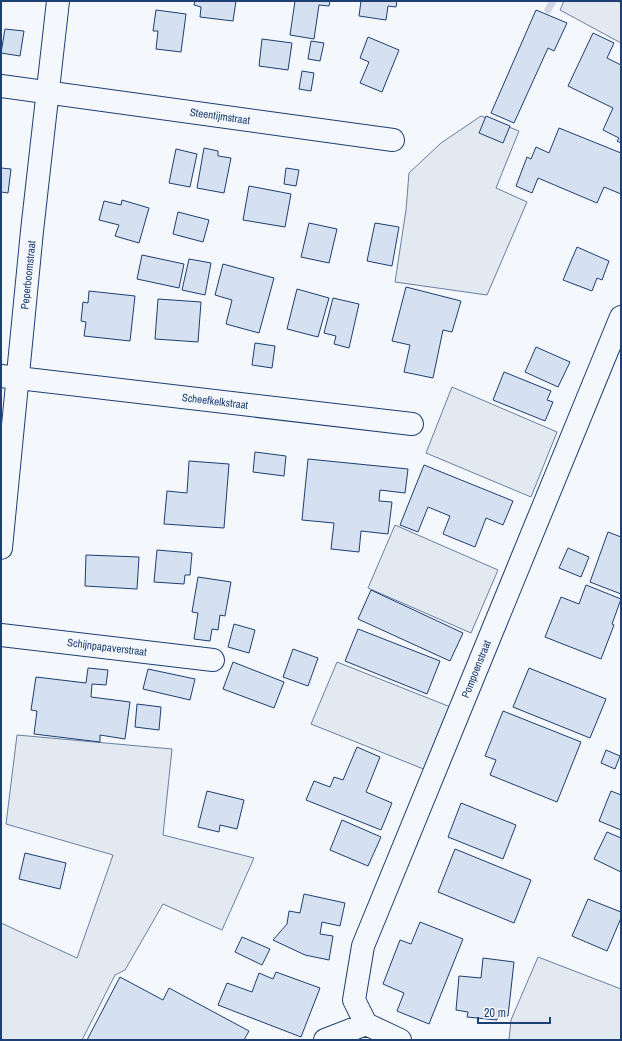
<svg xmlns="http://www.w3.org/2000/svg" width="622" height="1041" font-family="'Archivo Narrow',sans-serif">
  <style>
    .green { fill: #e3e9f0; stroke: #687fa3 }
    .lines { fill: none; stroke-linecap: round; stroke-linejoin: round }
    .stream { stroke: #cfd7e4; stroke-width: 7 }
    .building { fill: #d5e0f0; stroke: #1d3f73 }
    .minor-casing { stroke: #1d3f73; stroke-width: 24 }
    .minor { stroke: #f4f7fb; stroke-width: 22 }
    .labels { text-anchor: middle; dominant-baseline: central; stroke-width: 3; stroke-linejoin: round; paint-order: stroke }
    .street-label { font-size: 11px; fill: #1d3f73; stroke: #f4f7fb }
  </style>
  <rect width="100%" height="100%" fill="#f4f7fb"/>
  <!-- green -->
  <path class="green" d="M 564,1 L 618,1 L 621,3 L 621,43 L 560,10 Z
    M 481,116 L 519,131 L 496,188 L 527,202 L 487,295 L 395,282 L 406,210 L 409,173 L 441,143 Z
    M 452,387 L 557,432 L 531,497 L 426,453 Z
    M 395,525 L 498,570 L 471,633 L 368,588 Z
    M 337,662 L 453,708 L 426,770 L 311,724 Z
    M 17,735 L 172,749 L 163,835 L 254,858 L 222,930 L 163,904 L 125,970 L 115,975 L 82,1040 L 1,1040 L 1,923 L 77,958 L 113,855 L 6,824 Z
    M 538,957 L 621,989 L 621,1040 L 509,1040 L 511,1020 Z"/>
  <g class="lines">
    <!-- stream -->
    <path class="stream" d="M 548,10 L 553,1"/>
  </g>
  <!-- building -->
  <path class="building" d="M 195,1 L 236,1 L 233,21 L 200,17 L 201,7 L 194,5 Z
    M 295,1 L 330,1 L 329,6 L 319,5 L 314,39 L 290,35 Z
    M 361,1 L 397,1 L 396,7 L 388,6 L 386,20 L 359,16 Z
    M 156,10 L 186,14 L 181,52 L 156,49 L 158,31 L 153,31 Z
    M 536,10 L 567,23 L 554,51 L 548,48 L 514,123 L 491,113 Z
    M 5,29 L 24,31 L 20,56 L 1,53 Z
    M 593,33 L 614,43 L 607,58 L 621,65 L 621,143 L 617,141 L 619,138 L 603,130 L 613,108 L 568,86 Z
    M 368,37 L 399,50 L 382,92 L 360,83 L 369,62 L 360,58 Z
    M 262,39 L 292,43 L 288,70 L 259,66 Z
    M 311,41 L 324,43 L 320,61 L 308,59 Z
    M 302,71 L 314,73 L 311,91 L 299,89 Z
    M 486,116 L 510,126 L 503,143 L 479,133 Z
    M 559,128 L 621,153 L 621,194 L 604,187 L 597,203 L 538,178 L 532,193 L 516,186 L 527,157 L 531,159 L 536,147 L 549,153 Z
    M 204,148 L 218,151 L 218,156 L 231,158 L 224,193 L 197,188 Z
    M 176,149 L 197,154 L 190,187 L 169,183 Z
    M 1,168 L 11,169 L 8,193 L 1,192 Z
    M 286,168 L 299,170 L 296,186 L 284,184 Z
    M 249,186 L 291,194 L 285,227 L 243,220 Z
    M 122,200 L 149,208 L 139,243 L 115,236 L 119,225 L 99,220 L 104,201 L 121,205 Z
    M 178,212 L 209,220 L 203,242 L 173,234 Z
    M 309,223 L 337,229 L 329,263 L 301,257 Z
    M 375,223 L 399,227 L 392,266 L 367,261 Z
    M 577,247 L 609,261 L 602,280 L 597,278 L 592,291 L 563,280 Z
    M 142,255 L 184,264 L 179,288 L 137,279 Z
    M 189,259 L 211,263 L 205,295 L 182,290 Z
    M 223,264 L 274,278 L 259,333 L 226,324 L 232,300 L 215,295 Z
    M 406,287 L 461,301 L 452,332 L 443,330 L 433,378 L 404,372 L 410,345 L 392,341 Z
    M 297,289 L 329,298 L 318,337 L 287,329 Z
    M 89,291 L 135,296 L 130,341 L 84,336 L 86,322 L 81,321 L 83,302 L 88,303 Z
    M 333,298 L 359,304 L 349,348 L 334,344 L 336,336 L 324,333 Z
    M 158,299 L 201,302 L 198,342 L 155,339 Z
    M 255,343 L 275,346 L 272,368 L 252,365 Z
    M 536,347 L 570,362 L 558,387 L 525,372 Z
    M 504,372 L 551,391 L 547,400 L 553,402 L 545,421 L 493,400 Z
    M 255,452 L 286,456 L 284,476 L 253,472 Z
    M 308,459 L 408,469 L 405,493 L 380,490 L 379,501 L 392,502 L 388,534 L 361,531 L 359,552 L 331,549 L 334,523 L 302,520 Z
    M 189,461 L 229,464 L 224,528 L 164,524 L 167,491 L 187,493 Z
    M 424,465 L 513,501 L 503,525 L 486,518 L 475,547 L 443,534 L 450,516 L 428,507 L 418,532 L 400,525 Z
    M 608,532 L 621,537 L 621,594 L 590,582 Z
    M 568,548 L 589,557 L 581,577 L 559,568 Z
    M 157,550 L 192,553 L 190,575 L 185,575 L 184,584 L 154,582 Z
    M 86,555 L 139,557 L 137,589 L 85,586 Z
    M 198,577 L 231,582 L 225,616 L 220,615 L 218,630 L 212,629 L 210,641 L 194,639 L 198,613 L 192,612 Z
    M 586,585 L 621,599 L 612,624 L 614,625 L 601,659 L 545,637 L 561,597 L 579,604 Z
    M 371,590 L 463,633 L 450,661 L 358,619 Z
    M 234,624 L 255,630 L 249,653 L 228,647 Z
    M 358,629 L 440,661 L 427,694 L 345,661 Z
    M 293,649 L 318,658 L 308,686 L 283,677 Z
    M 233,662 L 284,682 L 274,708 L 223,689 Z
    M 88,668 L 108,670 L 106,685 L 92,684 L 91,697 L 130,702 L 125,739 L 100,735 L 100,742 L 34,734 L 37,711 L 31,710 L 36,677 L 86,683 Z
    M 529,668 L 606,699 L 590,738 L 513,707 Z
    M 148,669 L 195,679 L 190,700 L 143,689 Z
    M 137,704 L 161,707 L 159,730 L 135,727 Z
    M 503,711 L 581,742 L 557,802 L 490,775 L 496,760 L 485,756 Z
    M 357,747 L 380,757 L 366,792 L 392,803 L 381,830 L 306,800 L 314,781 L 330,787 L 334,777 L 343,780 Z
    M 606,750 L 620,756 L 615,769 L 601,763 Z
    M 207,791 L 244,800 L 237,829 L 220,825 L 219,832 L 198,827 Z
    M 611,791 L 621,795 L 621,830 L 599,821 Z
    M 461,803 L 516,825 L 503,859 L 448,837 Z
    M 342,820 L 381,837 L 368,866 L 330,850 Z
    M 607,832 L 621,838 L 621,872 L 594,859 Z
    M 455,849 L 531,880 L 514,923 L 438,892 Z
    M 25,853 L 66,863 L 60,889 L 19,879 Z
    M 304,894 L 345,903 L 340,926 L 322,922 L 320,934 L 333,936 L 329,960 L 305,955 L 273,940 L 287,924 L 289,911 L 300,913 Z
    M 588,899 L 621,912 L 621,918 L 607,951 L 572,936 Z
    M 420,922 L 463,939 L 429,1024 L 397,1011 L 404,993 L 383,984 L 400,940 L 411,944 Z
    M 242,937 L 270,949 L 262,965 L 235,952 Z
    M 483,958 L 514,962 L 508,1016 L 498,1015 L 497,1020 L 467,1017 L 468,1012 L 456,1010 L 459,976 L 481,978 Z
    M 276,972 L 320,988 L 301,1037 L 218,1005 L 227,983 L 252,992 L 259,973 L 273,979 Z
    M 120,977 L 163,1000 L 169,988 L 249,1031 L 244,1040 L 87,1040 Z"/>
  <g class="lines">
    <defs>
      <path id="minor" d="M 1,86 L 393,140
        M 1,376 L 412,424
        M 1,548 L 32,231 L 58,1
        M 1,635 L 213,660
        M 366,1024 L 354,1000 L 363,946 L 621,317
        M 325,1040 L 366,1024 L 400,1040"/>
    </defs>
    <!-- minor casing -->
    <use href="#minor" class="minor-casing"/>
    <!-- minor -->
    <use href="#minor" class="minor"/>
  </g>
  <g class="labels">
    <!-- street labels -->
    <g class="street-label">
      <text transform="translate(220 116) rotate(8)">Steentijmstraat</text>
      <text transform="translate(28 275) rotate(-84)">Peperboomstraat</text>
      <text transform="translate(215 401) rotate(7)">Scheefkelkstraat</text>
      <text transform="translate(107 647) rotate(7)">Schijnpapaverstraat</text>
      <text transform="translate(476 669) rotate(-68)">Pompoenstraat</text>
    </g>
  </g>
  <!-- border -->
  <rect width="622" height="1041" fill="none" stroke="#1d3f73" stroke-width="4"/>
  <!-- scale -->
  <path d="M478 1017v6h72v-6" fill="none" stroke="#1d3f73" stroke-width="2"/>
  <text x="484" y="1017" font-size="12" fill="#1d3f73" stroke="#f4f7fb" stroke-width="3" paint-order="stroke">20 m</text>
</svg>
